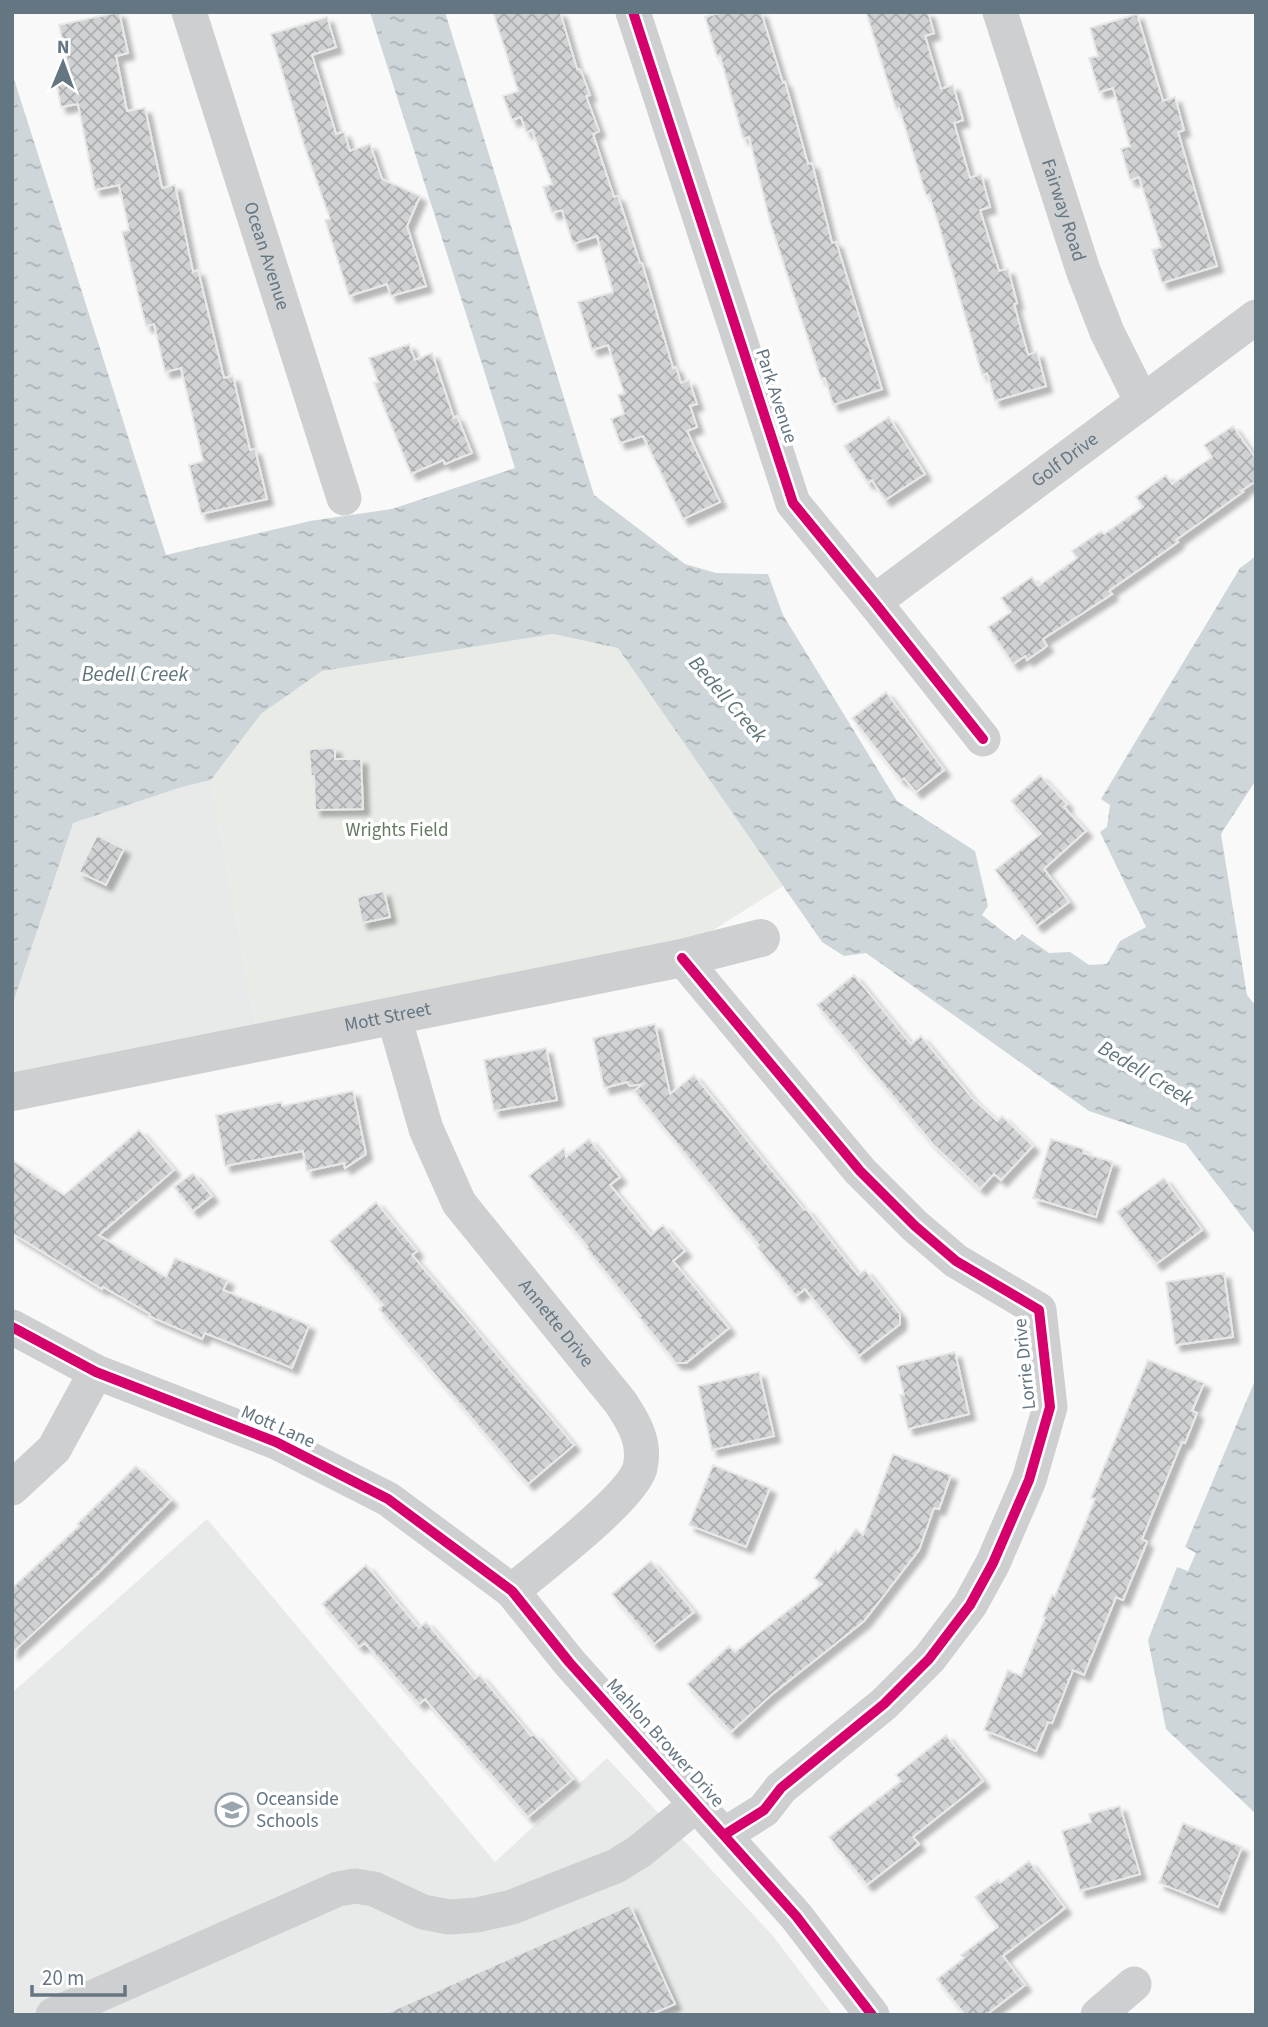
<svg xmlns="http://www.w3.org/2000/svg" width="1268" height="2027" font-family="'Source Sans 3',sans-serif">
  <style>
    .built { fill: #e8e9e9 }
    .green { fill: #e8ebe6 }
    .water { fill: url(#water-ripples) }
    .building { fill: url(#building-cross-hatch); stroke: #e8e8e8; stroke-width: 2; filter: url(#shadow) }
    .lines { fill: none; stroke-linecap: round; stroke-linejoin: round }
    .minor { stroke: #cecfd0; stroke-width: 35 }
    .tertiary { stroke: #cecfd0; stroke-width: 38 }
    .cycleway-casing { stroke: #fff; stroke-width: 15 }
    .cycleway { stroke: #d6006c; stroke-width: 10 }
    .labels { text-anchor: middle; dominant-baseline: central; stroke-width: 7; stroke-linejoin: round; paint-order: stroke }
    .street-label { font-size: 19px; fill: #657683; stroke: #fff }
    .park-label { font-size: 19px; fill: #687a64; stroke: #fff }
    .poi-label { font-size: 19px; fill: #657683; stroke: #fff; text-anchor: start }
    .water-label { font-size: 21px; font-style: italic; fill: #60757c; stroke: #fff }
  </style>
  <defs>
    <pattern id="water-ripples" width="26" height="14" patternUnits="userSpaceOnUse" patternTransform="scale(1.75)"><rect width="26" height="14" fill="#ced6d9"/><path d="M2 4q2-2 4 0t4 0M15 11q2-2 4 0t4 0" fill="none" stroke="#abb2b5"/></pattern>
    <pattern id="building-cross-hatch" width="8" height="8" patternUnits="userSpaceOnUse" patternTransform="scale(1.75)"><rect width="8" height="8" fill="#d0d2d3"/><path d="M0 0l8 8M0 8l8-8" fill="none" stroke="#acafb1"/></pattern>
    <filter id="shadow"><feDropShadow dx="6" dy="6" stdDeviation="2" flood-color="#0004"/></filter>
  </defs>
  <rect width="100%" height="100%" fill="#f9f9f9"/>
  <!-- built -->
  <path class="built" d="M 211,780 L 257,1031 L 12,1082 L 12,1000 L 14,1000 L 72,823 L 182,787 Z
    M 207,1519 L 495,1862 L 607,1758 L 773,1936 L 833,2015 L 12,2015 L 12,1693 Z"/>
  <!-- green -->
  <path class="green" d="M 553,634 L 618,648 L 783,886 L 693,943 L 257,1031 L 211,780 L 261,714 L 322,671 Z"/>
  <!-- water -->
  <path class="water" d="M 370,12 L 445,12 L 594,495 L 685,564 L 716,573 L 768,574 L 783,615 L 897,801 L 975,851 L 988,906 L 982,915 L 1015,941 L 1022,934 L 1049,953 L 1070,952 L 1089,965 L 1107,964 L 1120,941 L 1146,927 L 1100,832 L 1107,827 L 1110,805 L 1101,799 L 1240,568 L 1256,556 L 1256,780 L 1221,834 L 1247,995 L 1256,1006 L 1256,1235 L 1186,1144 L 1089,1111 L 866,953 L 844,956 L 822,942 L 618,648 L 553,634 L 322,671 L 261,714 L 211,780 L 182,787 L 73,823 L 14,1000 L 12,1000 L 12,831 L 14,824 L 12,822 L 12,73 L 166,555 L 310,521 L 392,509 L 515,468 Z
    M 1256,1378 L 1256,1814 L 1166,1729 L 1148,1640 L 1177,1567 L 1188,1571 L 1196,1553 L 1185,1547 Z"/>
  <!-- building -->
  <path class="building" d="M 119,12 L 128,53 L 116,56 L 127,111 L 145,108 L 162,188 L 175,185 L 193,272 L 198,270 L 224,378 L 233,376 L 250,450 L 255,449 L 267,499 L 201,514 L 189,465 L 203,461 L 181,368 L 165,372 L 154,324 L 146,326 L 122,232 L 129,230 L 119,185 L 95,190 L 78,104 L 61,107 L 55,77 L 70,74 L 59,25 Z
    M 493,12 L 560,12 L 577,69 L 580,69 L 590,95 L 586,96 L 599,131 L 593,134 L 614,197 L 618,196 L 640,263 L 642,263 L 673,368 L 676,367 L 681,383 L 689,380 L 697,404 L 690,406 L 697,427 L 687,431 L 720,502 L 683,519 L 643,436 L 620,443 L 611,419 L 624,414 L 618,395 L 624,393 L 608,345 L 592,350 L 578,302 L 613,292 L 597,236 L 573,244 L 562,210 L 552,213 L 543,187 L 552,184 L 532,130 L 526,132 L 521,117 L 512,120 L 503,96 L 518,91 Z
    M 722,12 L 761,12 L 783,83 L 785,82 L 808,164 L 812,163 L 832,243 L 836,242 L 882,389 L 833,405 L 825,378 L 821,379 L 770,222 L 749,137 L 743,138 L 720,56 L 717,57 L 705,17 Z
    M 866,12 L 928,12 L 934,33 L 925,36 L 941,89 L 953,85 L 963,120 L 954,123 L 970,178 L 981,174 L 990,207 L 980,210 L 999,271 L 1008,269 L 1017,303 L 1014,304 L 1028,355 L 1037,352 L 1046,386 L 995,401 L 987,373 L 982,375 L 938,222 L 929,195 L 926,195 L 899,108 L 896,109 Z
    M 1137,14 L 1163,101 L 1175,97 L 1184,130 L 1178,132 L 1217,266 L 1162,283 L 1152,250 L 1161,247 L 1139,177 L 1130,180 L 1121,149 L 1130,146 L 1113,88 L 1099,92 L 1089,58 L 1098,56 L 1090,28 Z
    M 327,17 L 336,47 L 312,55 L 336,134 L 344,132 L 350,151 L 370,144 L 382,179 L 420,196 L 407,226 L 426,286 L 391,296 L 387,284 L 349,296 L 325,220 L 330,219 L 304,145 L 271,34 Z
    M 409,344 L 415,360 L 432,353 L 454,418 L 457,416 L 472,453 L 445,464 L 443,460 L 411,474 L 374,383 L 378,382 L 369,358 Z
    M 889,417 L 925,474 L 885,500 L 872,480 L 868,483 L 844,446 Z
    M 1233,426 L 1256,459 L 1256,481 L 1241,491 L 1243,492 L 1176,540 L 1178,542 L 1109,591 L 1112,594 L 1043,639 L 1047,646 L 1027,660 L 1025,656 L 1013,664 L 988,627 L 1011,612 L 1001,598 L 1032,577 L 1038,586 L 1077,558 L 1072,551 L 1101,531 L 1104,534 L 1143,507 L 1136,497 L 1166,475 L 1172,484 L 1212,457 L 1204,445 Z
    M 886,692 L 944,770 L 916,792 L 904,778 L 901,780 L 852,718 Z
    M 335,748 L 335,759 L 361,759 L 363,809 L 315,810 L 314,776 L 311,776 L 309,749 Z
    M 1040,775 L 1067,804 L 1064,807 L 1086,831 L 1044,869 L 1069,902 L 1037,926 L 995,870 L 1041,834 L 1011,801 Z
    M 97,835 L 124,849 L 106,885 L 79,872 Z
    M 384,891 L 390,917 L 362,923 L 357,897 Z
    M 854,975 L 911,1044 L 921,1036 L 972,1098 L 997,1121 L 1002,1116 L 1033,1146 L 1001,1180 L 994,1174 L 980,1189 L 932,1143 L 817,1005 Z
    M 655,1024 L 670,1094 L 694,1075 L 804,1210 L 806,1209 L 858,1275 L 865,1270 L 900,1314 L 900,1324 L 859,1356 L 805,1289 L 796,1296 L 757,1247 L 759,1245 L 634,1091 L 643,1084 L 630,1086 L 627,1082 L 604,1088 L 593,1038 Z
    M 546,1048 L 557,1100 L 494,1111 L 484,1060 Z
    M 353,1091 L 366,1154 L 345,1168 L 344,1163 L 307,1171 L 303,1151 L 225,1166 L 216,1115 L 282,1102 L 282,1106 Z
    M 139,1130 L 174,1170 L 99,1235 L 166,1277 L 175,1258 L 228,1280 L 223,1290 L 309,1325 L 292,1368 L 205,1333 L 202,1339 L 149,1316 L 150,1314 L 103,1287 L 102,1289 L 12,1233 L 12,1160 L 64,1195 Z
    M 589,1139 L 620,1177 L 610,1185 L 651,1235 L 663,1225 L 685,1251 L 673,1261 L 729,1328 L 686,1363 L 676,1363 L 639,1317 L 641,1316 L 586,1248 L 588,1247 L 529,1176 L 564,1148 L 566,1157 Z
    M 1051,1139 L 1084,1149 L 1083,1153 L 1113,1162 L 1096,1217 L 1033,1198 Z
    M 193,1173 L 212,1196 L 193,1211 L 174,1187 Z
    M 1164,1178 L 1202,1230 L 1156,1264 L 1117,1212 Z
    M 376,1202 L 417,1251 L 412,1255 L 574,1445 L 528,1484 L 379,1309 L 383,1305 L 330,1241 Z
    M 1224,1273 L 1233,1337 L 1175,1345 L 1166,1282 Z
    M 955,1352 L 969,1414 L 908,1429 L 900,1395 L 904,1395 L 897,1366 Z
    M 1148,1360 L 1204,1383 L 1192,1411 L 1197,1413 L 1185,1443 L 1182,1442 L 1142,1539 L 1147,1542 L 1123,1600 L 1116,1597 L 1084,1675 L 1073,1670 L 1052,1723 L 1048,1722 L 1036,1751 L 984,1730 L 1008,1670 L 1021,1676 L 1045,1618 L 1043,1617 L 1052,1595 L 1055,1596 L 1095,1499 L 1091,1498 Z
    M 759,1372 L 774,1436 L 712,1450 L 698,1386 Z
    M 893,1454 L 951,1475 L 939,1509 L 934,1508 L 919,1550 L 864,1621 L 770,1696 L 731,1732 L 687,1684 L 729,1646 L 735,1652 L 822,1584 L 814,1578 L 836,1550 L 838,1553 L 856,1529 L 863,1535 Z
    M 713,1465 L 770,1488 L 746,1547 L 689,1525 Z
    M 136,1466 L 171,1500 L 98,1573 L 12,1653 L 12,1588 L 79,1526 L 77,1524 Z
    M 651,1561 L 694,1612 L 654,1644 L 612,1594 Z
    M 366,1565 L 419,1628 L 426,1622 L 475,1679 L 480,1675 L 531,1736 L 534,1734 L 573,1779 L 528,1817 L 425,1699 L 419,1704 L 365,1643 L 359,1647 L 322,1604 Z
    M 946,1735 L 983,1781 L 913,1837 L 919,1844 L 867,1885 L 829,1837 L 901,1781 L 896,1775 Z
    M 1120,1806 L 1140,1874 L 1080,1891 L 1062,1831 L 1091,1822 L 1089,1814 Z
    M 1183,1823 L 1242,1847 L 1218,1907 L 1159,1883 Z
    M 1029,1861 L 1065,1908 L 1003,1956 L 1025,1985 L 986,2015 L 965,2015 L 937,1979 L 964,1958 L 961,1955 L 998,1927 L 975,1897 L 998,1880 L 1000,1883 Z
    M 630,1905 L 675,2004 L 650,2015 L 382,2015 Z"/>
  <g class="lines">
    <!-- minor -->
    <g class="minor">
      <path id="s1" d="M 189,12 L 344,498"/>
      <path d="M 633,12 L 793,503 L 874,602 L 983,739"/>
      <path id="s2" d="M 1000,12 L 1083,270 L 1107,332 L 1142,402"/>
      <path id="s3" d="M 874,602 L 1256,317"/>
      <path d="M 682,958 L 860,1171 L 915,1226 L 956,1261 L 1039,1310 L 1050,1407 L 1029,1480 L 993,1563 L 970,1605 L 929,1659 L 884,1704 L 781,1788 L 764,1810 L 724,1835"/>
      <path id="s4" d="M 394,1017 L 426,1129 L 459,1203 L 621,1403 C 634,1423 646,1442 640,1468 C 631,1499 539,1568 512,1591"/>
      <path d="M 12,1327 L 96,1372 L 276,1442 L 388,1499 L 512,1591 L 569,1662 L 796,1916 L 872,2015"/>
      <path d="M 12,1488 L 54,1449 L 96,1372"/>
      <path d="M 53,2015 L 338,1889 L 355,1886 L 374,1889 L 423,1912 L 449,1917 L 477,1915 L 512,1907 L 616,1866 L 640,1851 L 697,1804"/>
      <path d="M 1098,2015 L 1134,1984"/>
    </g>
    <!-- tertiary -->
    <path class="tertiary" id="s5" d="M 12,1092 L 682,958 L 761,938"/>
    <defs>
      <path id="cycleway" d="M 633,12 L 793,503 L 874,602 L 983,739
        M 682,958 L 860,1171 L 915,1226 L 956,1261 L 1039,1310 L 1050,1407 L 1029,1480 L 993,1563 L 970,1605 L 929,1659 L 884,1704 L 781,1788 L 764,1810 L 724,1835
        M 12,1327 L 96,1372 L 276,1442 L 388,1499 L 512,1591 L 569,1662 L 796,1916 L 872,2015"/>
    </defs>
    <!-- cycleway casing -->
    <use href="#cycleway" class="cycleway-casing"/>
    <!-- cycleway -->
    <use href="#cycleway" class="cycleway"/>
  </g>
  <!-- icons -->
  <defs>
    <symbol id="school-ring" viewBox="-11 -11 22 22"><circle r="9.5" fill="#fff" stroke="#99a4ac" stroke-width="1.5"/><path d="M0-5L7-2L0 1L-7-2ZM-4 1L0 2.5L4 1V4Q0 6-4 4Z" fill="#99a4ac"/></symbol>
  </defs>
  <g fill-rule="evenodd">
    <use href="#school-ring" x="213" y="1791" width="38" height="38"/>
  </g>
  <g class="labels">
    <!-- street labels -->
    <g class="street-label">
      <text stroke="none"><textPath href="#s2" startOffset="208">Fairway Road</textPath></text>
      <text stroke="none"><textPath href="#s1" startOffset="256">Ocean Avenue</textPath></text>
      <text transform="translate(776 396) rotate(72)">Park Avenue</text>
      <text stroke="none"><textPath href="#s3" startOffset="238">Golf Drive</textPath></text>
      <text stroke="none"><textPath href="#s5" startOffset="383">Mott Street</textPath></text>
      <text stroke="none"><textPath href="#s4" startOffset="352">Annette Drive</textPath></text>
      <text transform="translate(1025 1364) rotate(-96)">Lorrie Drive</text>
      <text transform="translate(278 1427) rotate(24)">Mott Lane</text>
      <text transform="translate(665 1743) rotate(48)">Mahlon Brower Drive</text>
    </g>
    <!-- park labels -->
    <g class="park-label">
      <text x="397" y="830">Wrights Field</text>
    </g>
    <!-- poi labels -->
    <g class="poi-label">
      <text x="256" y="1799">Oceanside<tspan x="256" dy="22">Schools</tspan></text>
    </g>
    <!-- water labels -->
    <g class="water-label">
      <text x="135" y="674">Bedell Creek</text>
      <text transform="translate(728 699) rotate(49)">Bedell Creek</text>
      <text transform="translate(1146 1073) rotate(31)">Bedell Creek</text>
    </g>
  </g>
  <!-- border -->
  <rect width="1268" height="2027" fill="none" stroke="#657683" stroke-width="28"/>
  <!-- north arrow -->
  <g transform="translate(63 63) rotate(1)" stroke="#ffffff" stroke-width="5" paint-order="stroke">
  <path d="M0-5L12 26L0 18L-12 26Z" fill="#657683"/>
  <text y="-10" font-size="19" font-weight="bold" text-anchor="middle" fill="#657683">N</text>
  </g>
  <!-- scale -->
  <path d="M32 1985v10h93v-10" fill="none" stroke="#657683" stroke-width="3.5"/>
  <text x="42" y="1985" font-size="21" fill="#657683" stroke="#ffffff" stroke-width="5" paint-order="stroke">20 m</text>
</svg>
